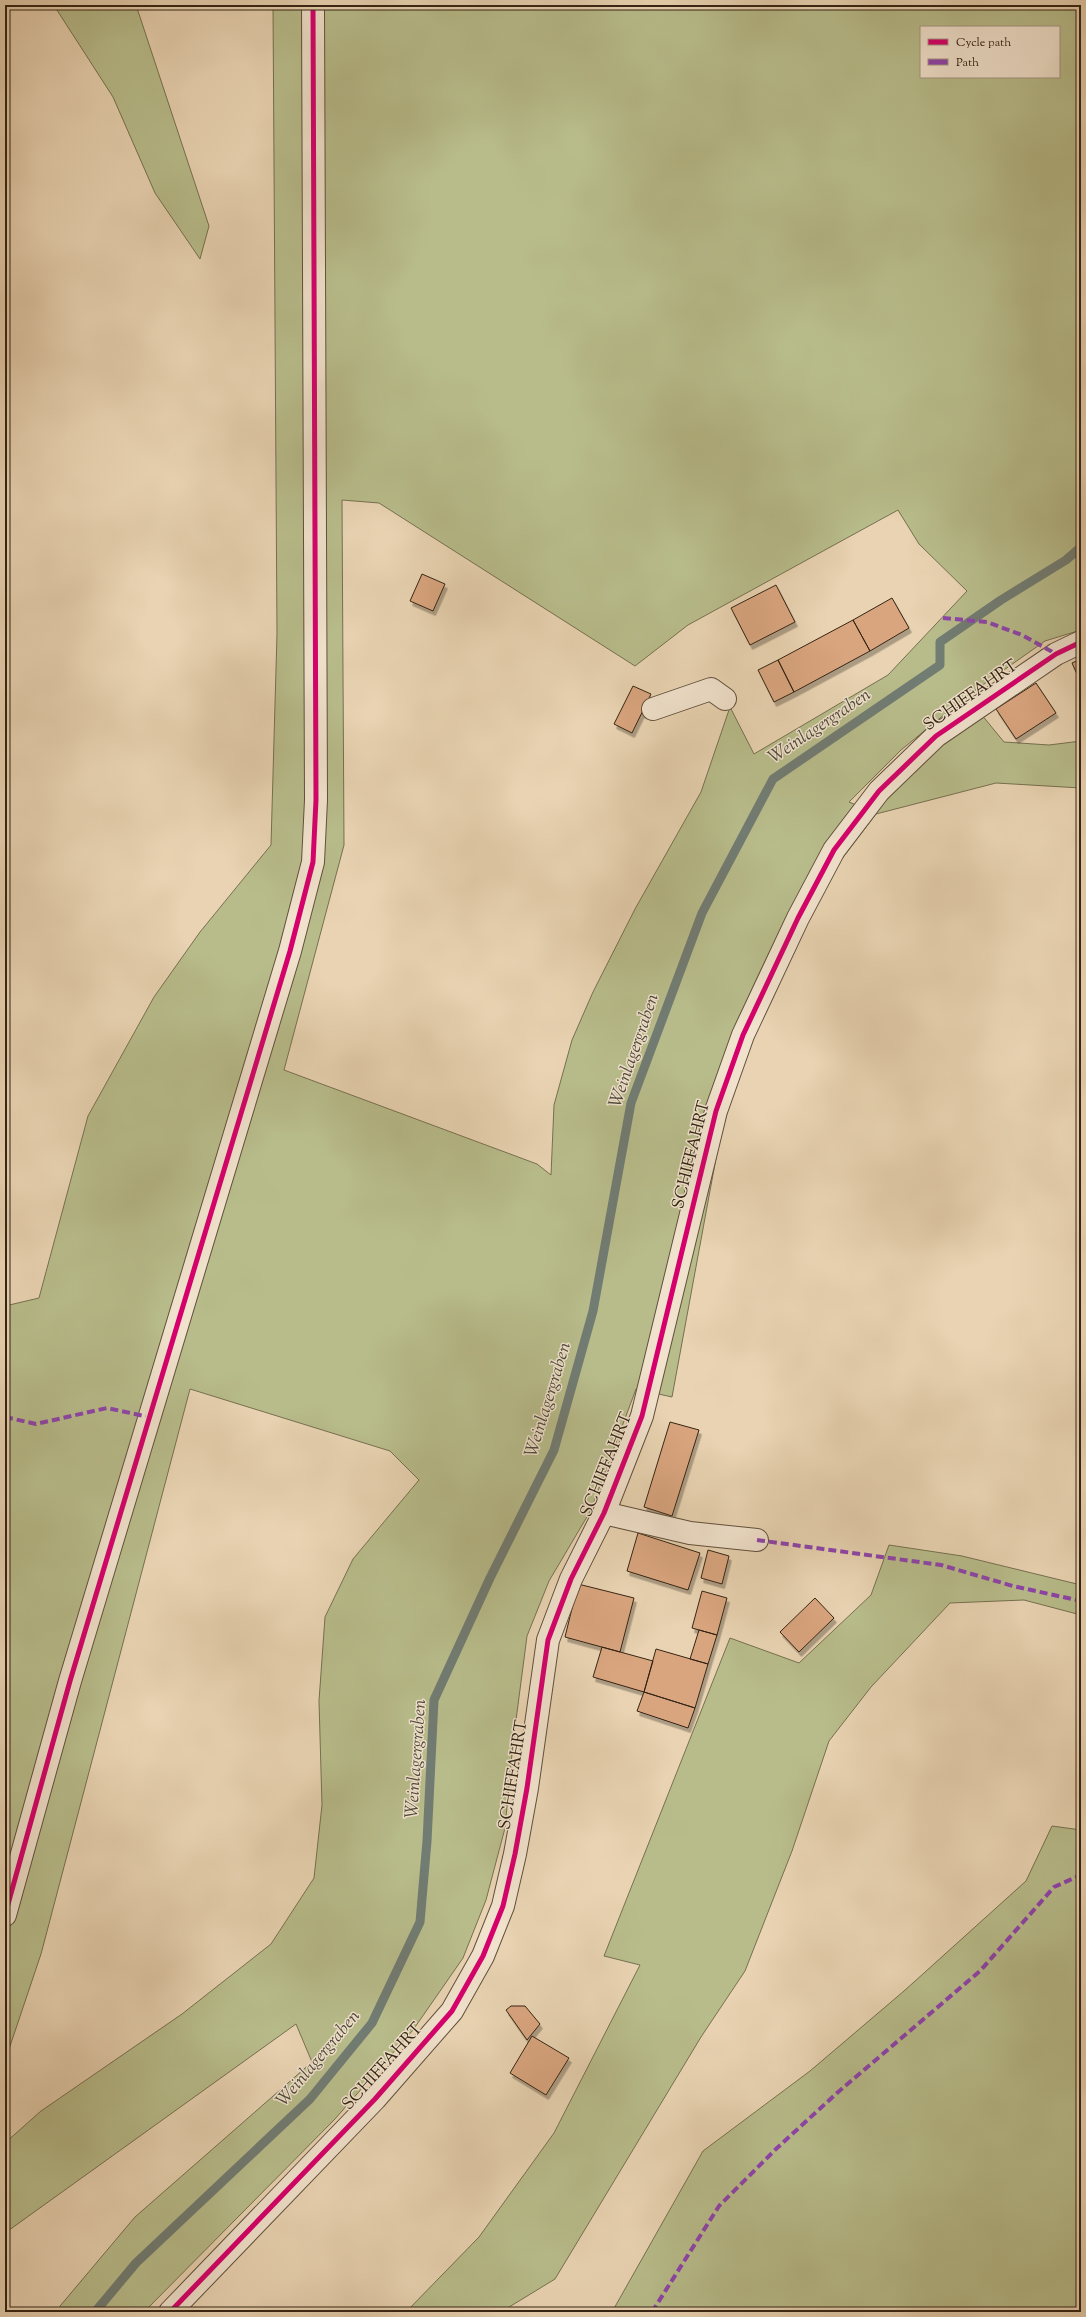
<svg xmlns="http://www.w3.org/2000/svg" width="1086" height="2317" font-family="'Sorts Mill Goudy',serif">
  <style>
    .green { fill: #b8bc8b; stroke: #767050; fill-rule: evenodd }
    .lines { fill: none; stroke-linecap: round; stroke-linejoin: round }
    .stream { stroke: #717c73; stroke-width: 9 }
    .building { fill: #d9a57f; stroke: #342414; filter: url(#shadow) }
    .minor-casing { stroke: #61503c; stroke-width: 24 }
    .minor { stroke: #f1e2cd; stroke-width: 22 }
    .quiet { stroke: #8e44ad; stroke-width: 4; stroke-dasharray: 8 4; stroke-linecap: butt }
    .cycleway-casing { stroke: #f1e2cd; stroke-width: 8 }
    .cycleway { stroke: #d6006c; stroke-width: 5 }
    .labels { text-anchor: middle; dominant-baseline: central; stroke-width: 3; stroke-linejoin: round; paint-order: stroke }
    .street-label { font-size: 17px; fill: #342414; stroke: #f1e2cd }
    .water-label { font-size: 18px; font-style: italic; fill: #4d493c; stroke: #f1e2cd }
  </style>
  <defs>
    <filter id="shadow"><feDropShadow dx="2.5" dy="4.5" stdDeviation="0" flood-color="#0004"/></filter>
  </defs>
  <rect width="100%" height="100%" fill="#e9d3b2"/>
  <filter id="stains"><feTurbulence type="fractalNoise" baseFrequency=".005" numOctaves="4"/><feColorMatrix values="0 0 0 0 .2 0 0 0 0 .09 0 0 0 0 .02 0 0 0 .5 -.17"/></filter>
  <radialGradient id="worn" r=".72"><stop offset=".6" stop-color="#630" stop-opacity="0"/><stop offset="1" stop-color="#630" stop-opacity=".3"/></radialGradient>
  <!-- green -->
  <path class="green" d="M 43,5 L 136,5 L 209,226 L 200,259 L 155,193 L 113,97 L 55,7 Z
    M 273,5 L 1081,5 L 1081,630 L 1045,641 L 967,696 L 901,750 L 849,802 L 868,810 L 917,766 L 981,714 L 1004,742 L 1049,745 L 1081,741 L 1081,788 L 996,783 L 876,814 L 813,897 L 751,1027 L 719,1142 L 672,1397 L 636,1389 L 591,1510 L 549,1581 L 527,1636 L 513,1743 L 505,1828 L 486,1900 L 463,1958 L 413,2030 L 335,2119 L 144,2312 L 55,2312 L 135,2217 L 312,2062 L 296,2024 L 5,2233 L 5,2143 L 41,2111 L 182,2014 L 271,1944 L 314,1878 L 322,1805 L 319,1701 L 325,1617 L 353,1559 L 419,1480 L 390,1451 L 190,1389 L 41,1954 L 5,2061 L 5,1306 L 39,1298 L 88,1116 L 154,997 L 200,932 L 271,845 L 277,634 ZM 921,27 L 1059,27 L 1059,77 L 921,77 ZM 342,500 L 379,503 L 635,666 L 688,625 L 898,510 L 919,544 L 967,591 L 888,675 L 754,754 L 730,707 L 701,792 L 635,909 L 593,992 L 572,1040 L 554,1105 L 551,1175 L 537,1164 L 284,1070 L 344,845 Z
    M 889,1545 L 962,1556 L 1081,1585 L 1081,1615 L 1024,1600 L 950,1603 L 871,1687 L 829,1741 L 792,1851 L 745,1971 L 701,2037 L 555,2279 L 501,2312 L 406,2312 L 479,2237 L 554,2133 L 640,1965 L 604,1956 L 730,1638 L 799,1663 L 871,1595 Z
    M 1052,1826 L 1081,1830 L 1081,2312 L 612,2312 L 703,2151 L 810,2071 L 904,1991 L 1026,1881 Z"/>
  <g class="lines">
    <!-- stream -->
    <path class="stream" d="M 95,2312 L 136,2263 L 310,2099 L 372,2023 L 420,1922 L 427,1841 L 434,1700 L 490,1578 L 554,1450 L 593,1311 L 631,1103 L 702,913 L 773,779 L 940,665 L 940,642 L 1001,600 L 1066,560 L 1081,547"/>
  </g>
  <!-- building -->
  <path class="building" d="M 422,574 L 445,584 L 433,611 L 410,601 Z
    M 776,585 L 795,622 L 750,645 L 731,608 Z
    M 892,598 L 909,628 L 870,651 L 853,620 Z
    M 853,620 L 870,651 L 794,692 L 778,660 Z
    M 1081,659 L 1081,680 L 1080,681 L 1072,663 Z
    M 778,660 L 794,692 L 774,702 L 758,670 Z
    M 1036,683 L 1056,713 L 1016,739 L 996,709 Z
    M 633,686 L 651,694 L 632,733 L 614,724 Z
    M 670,1422 L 699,1430 L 672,1516 L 644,1507 Z
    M 638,1533 L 700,1553 L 688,1590 L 627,1571 Z
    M 708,1550 L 729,1556 L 722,1584 L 701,1578 Z
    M 578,1584 L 634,1598 L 620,1652 L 565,1637 Z
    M 702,1591 L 727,1598 L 717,1635 L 692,1628 Z
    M 815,1598 L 834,1618 L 799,1652 L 780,1632 Z
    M 699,1630 L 717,1635 L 708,1664 L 690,1659 Z
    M 602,1647 L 653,1661 L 644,1692 L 593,1677 Z
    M 656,1649 L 708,1664 L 695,1708 L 644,1692 Z
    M 644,1692 L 695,1708 L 688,1728 L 637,1711 Z
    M 511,2006 L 525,2006 L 540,2024 L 527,2040 L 506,2010 Z
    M 532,2036 L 569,2058 L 546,2095 L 510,2073 Z"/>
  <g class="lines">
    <defs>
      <path id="minor" d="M 653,709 L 711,689 L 725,699
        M 604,1513 L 690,1533 L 757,1540
        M 5,1915 L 70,1681 L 290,951 L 313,862 L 316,800 L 313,5
        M 170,2312 L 375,2099 L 452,2011 L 483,1956 L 503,1906 L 515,1854 L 527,1788 L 548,1640 L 571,1579 L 604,1513 L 642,1416 L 716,1111 L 743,1035 L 798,918 L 834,850 L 879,791 L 936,736 L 1056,654 L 1081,642"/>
    </defs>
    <!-- minor casing -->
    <use href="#minor" class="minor-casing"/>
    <!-- minor -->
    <use href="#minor" class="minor"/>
    <!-- quiet -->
    <path class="quiet" d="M 943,618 L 987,622 L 1022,635 L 1056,654
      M 5,1417 L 36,1424 L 107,1408 L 149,1417
      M 757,1540 L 941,1565 L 1013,1586 L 1081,1601
      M 652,2312 L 719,2206 L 777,2148 L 837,2093 L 980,1971 L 1054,1887 L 1081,1875"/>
    <defs>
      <path id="cycleway" d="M 5,1915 L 70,1681 L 290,951 L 313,862 L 316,800 L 313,5
        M 170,2312 L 375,2099 L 452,2011 L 483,1956 L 503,1906 L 515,1854 L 527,1788 L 548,1640 L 571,1579 L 604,1513 L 642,1416 L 716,1111 L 743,1035 L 798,918 L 834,850 L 879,791 L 936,736 L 1056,654 L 1081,642"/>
    </defs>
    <!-- cycleway casing -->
    <use href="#cycleway" class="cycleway-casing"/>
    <!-- cycleway -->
    <use href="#cycleway" class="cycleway"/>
  </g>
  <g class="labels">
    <!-- street labels -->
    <g class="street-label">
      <text transform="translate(971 696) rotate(-35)">SCHIFFAHRT</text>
      <text transform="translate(692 1155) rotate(-76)">SCHIFFAHRT</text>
      <text transform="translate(607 1465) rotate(-68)">SCHIFFAHRT</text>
      <text transform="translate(514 1775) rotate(-81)">SCHIFFAHRT</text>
      <text transform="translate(383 2067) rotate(-48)">SCHIFFAHRT</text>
    </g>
    <!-- water labels -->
    <g class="water-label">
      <text transform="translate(820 727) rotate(-34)">Weinlagergraben</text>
      <text transform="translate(635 1051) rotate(-71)">Weinlagergraben</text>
      <text transform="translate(549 1400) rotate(-73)">Weinlagergraben</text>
      <text transform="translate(417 1759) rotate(-86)">Weinlagergraben</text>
      <text transform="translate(319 2059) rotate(-50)">Weinlagergraben</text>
    </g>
  </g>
  <!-- margin -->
  <rect width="1086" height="2317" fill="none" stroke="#e9d3b2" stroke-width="20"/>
  <rect x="6" y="6" width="1074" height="2305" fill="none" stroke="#342414" stroke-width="2"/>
  <rect x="10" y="10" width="1066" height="2297" fill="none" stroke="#342414"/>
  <!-- legend -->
  <rect x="920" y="26" width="140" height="52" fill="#f1e2cd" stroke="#a59683"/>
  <rect x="928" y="39" width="20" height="6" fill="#d6006c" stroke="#a59683"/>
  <text x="956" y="46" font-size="12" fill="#342414">Cycle path</text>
  <rect x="928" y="59" width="20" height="6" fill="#8e44ad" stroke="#a59683"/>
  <text x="956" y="66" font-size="12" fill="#342414">Path</text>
  <rect width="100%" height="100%" filter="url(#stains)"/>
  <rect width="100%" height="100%" fill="url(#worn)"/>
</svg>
